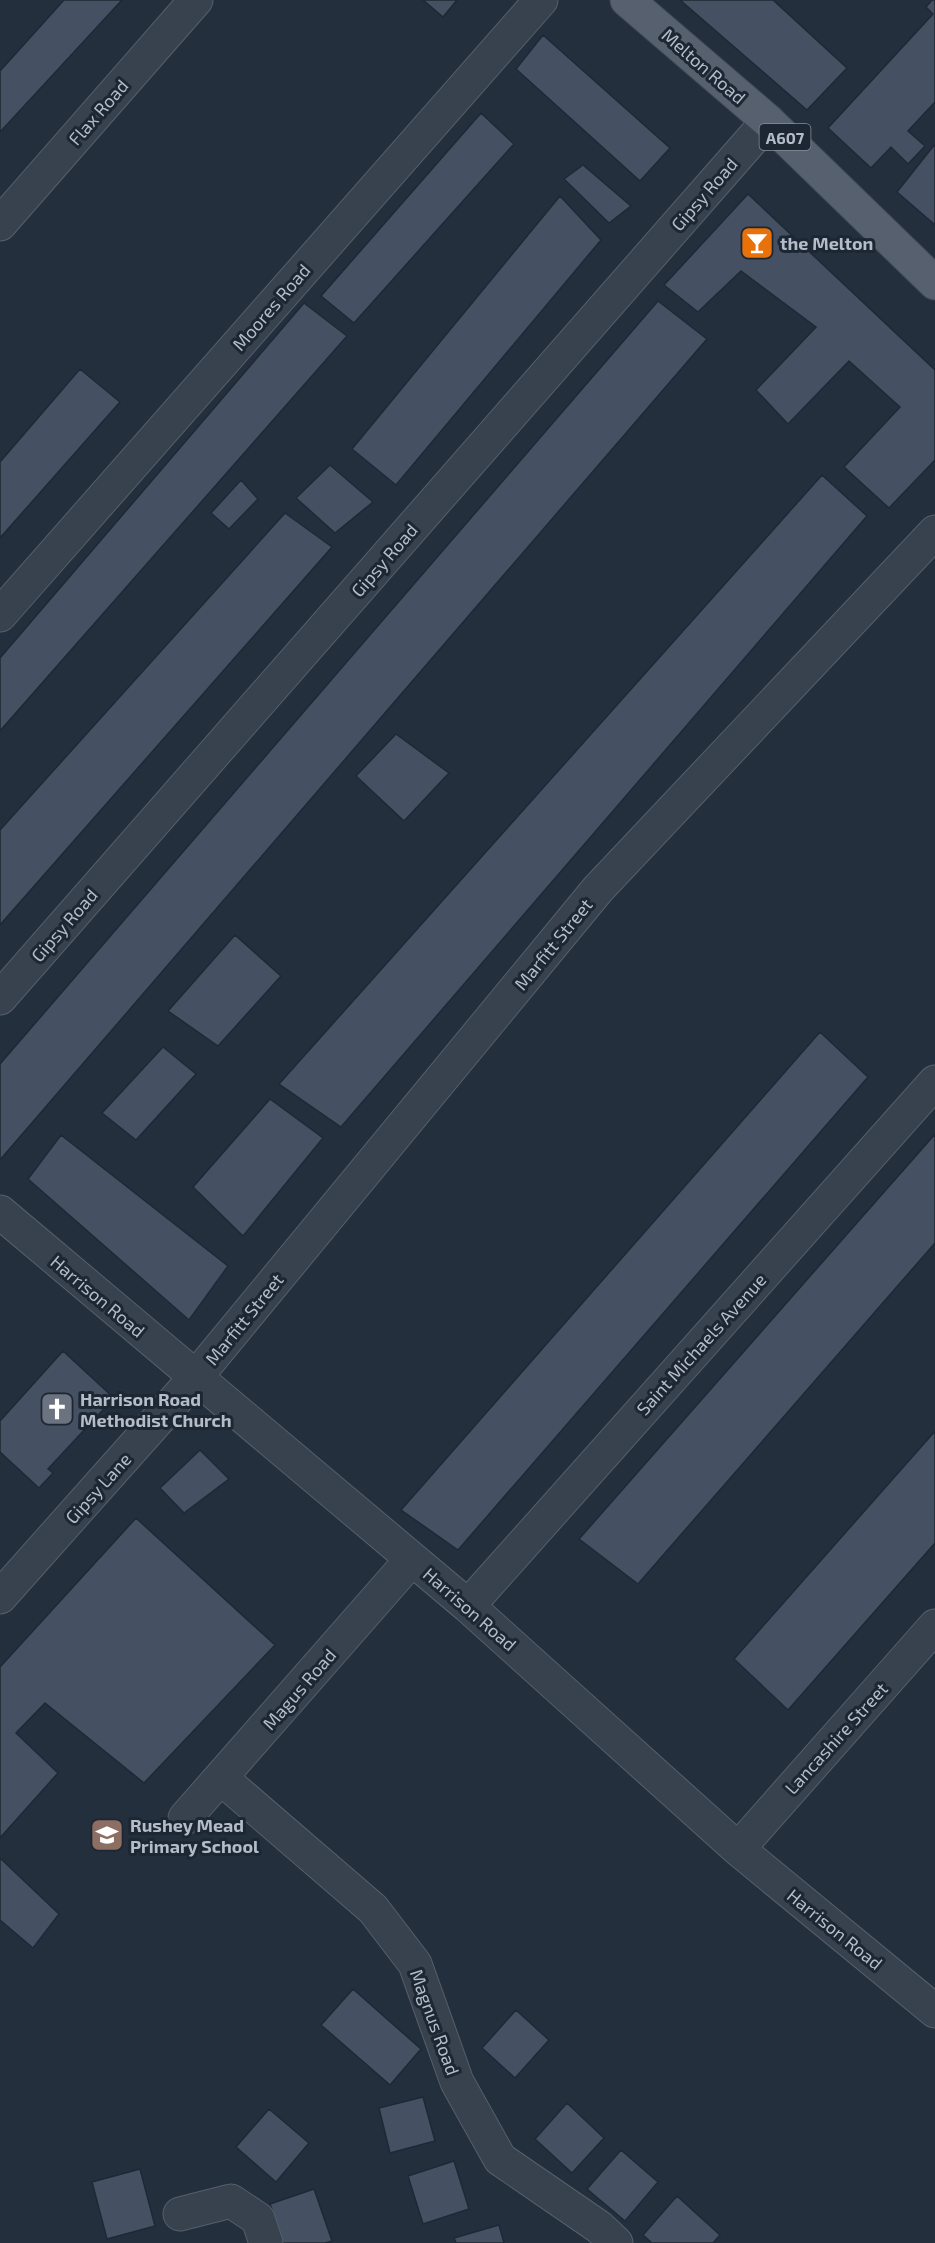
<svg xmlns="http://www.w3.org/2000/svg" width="935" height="2243" font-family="'Exo 2',sans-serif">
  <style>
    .building { fill: #455162; stroke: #1f2835; stroke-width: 1.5 }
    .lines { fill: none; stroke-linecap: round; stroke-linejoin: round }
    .minor-casing { stroke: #565f6c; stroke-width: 35 }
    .major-casing { stroke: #414a57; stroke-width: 35 }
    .minor { stroke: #38414e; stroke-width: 33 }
    .major { stroke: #56606e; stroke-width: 33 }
    .labels { text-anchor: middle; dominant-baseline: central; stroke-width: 6; stroke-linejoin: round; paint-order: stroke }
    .shield { fill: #1d2633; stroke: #878f9c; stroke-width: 1.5 }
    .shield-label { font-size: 16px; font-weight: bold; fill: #b4bcc9 }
    .street-label { font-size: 18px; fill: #b4bcc9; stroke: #1d2633 }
    .poi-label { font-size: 18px; font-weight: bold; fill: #b4bcc9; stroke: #1d2633; text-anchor: start }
  </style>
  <rect width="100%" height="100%" fill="#242f3e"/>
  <!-- building -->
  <path class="building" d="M 64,0 L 122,0 L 0,132 L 0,71 Z
    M 423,0 L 457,0 L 443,17 Z
    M 680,0 L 773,0 L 847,68 L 807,110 Z
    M 932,0 L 935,0 L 935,102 L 908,131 L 925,146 L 908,164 L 891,147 L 871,168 L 828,128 L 933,14 L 926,7 Z
    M 543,35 L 670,148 L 640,181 L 516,69 Z
    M 481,113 L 514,144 L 354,323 L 321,296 Z
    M 935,144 L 935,225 L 897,192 Z
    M 583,165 L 631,206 L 609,223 L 564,179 Z
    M 748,194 L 935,370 L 935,460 L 889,508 L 844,467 L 900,407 L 849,361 L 788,424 L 756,390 L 816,327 L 741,271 L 698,312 L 664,285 Z
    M 560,196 L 601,240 L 396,485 L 352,449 Z
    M 658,301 L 707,339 L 0,1160 L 0,1064 Z
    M 304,303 L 347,336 L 0,731 L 0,658 Z
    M 80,369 L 120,402 L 0,538 L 0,462 Z
    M 330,465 L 373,502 L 335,533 L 296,498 Z
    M 822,475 L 867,516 L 341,1127 L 279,1084 Z
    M 241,480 L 258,499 L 229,529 L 211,513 Z
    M 285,513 L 332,547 L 0,925 L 0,830 Z
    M 396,734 L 449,773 L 404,821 L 356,776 Z
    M 235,935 L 281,976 L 218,1046 L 168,1011 Z
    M 820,1032 L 868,1077 L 458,1550 L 401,1510 Z
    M 163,1047 L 196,1074 L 136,1140 L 102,1113 Z
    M 270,1099 L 323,1138 L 243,1236 L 193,1187 Z
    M 935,1134 L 935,1243 L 638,1584 L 579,1539 Z
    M 61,1135 L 228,1266 L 189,1320 L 28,1179 Z
    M 63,1351 L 114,1398 L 48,1469 L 53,1473 L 39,1488 L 0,1452 L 0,1421 Z
    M 935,1431 L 935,1543 L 788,1710 L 734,1659 Z
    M 200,1450 L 229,1479 L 184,1513 L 160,1488 Z
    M 136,1518 L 275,1645 L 144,1783 L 45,1703 L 16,1733 L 58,1773 L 0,1838 L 0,1667 Z
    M 0,1858 L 59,1914 L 33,1948 L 0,1920 Z
    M 353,1989 L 421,2049 L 390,2085 L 321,2025 Z
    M 516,2010 L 549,2040 L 515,2078 L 482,2048 Z
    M 423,2097 L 435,2141 L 390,2153 L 379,2108 Z
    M 567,2103 L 604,2138 L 572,2173 L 535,2139 Z
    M 269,2109 L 309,2143 L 276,2182 L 236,2147 Z
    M 621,2150 L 658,2182 L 625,2221 L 587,2189 Z
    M 454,2161 L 469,2209 L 423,2224 L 408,2176 Z
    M 140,2169 L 155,2226 L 107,2239 L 92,2182 Z
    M 314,2189 L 332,2241 L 325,2243 L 283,2243 L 270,2204 Z
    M 677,2196 L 720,2235 L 713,2243 L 652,2243 L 643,2235 Z
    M 499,2225 L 504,2243 L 456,2243 L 454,2238 Z"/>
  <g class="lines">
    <defs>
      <path id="minor" d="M 0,224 L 196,0
        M 0,615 L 541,0
        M 0,998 L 768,121
        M 0,1212 L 468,1606 L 738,1849 L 935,2011
        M 0,1597 L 195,1378 L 598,889 L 935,532
        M 468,1606 L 935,1082
        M 221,1778 L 373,1909 L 415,1964 L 457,2082 L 500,2159 L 599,2227 L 616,2243
        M 185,1818 L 412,1559
        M 738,1849 L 935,1626
        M 180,2214 L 231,2201 L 258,2219 L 266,2243"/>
      <path id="major" d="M 627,0 L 768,121 L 935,283"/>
    </defs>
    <!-- minor casing -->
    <use href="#minor" class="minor-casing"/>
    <!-- major casing -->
    <use href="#major" class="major-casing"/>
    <!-- minor -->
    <use href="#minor" class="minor"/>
    <!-- major -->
    <use href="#major" class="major"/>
  </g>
  <!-- icons -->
  <defs>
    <symbol id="bar-square" viewBox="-11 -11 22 22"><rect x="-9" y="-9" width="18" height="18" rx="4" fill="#e8710a" stroke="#1d2633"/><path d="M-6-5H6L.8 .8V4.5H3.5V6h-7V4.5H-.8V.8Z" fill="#fff"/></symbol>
    <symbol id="church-square" viewBox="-11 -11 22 22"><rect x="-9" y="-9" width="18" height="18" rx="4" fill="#6b7280" stroke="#1d2633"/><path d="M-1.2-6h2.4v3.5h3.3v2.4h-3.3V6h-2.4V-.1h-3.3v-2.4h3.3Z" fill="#fff"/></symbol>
    <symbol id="school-square" viewBox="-11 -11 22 22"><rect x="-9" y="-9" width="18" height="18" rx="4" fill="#8d6e63" stroke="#1d2633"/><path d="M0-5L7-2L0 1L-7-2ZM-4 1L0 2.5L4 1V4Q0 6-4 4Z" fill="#fff"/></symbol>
  </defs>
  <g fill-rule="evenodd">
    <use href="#bar-square" x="738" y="224" width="38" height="38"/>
    <use href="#church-square" x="38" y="1390" width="38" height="38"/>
    <use href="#school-square" x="88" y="1816" width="38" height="38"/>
  </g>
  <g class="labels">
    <!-- shield labels -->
    <rect class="shield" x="759.5" y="124" width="51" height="26" rx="4.5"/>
    <g class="shield-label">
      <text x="785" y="137">A607</text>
    </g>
    <!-- street labels -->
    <g class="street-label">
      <text transform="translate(704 66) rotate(41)">Melton Road</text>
      <text transform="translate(98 112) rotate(-49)">Flax Road</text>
      <text transform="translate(704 194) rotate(-49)">Gipsy Road</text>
      <text transform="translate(271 307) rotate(-49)">Moores Road</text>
      <text transform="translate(384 560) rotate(-49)">Gipsy Road</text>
      <text transform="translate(64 925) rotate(-49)">Gipsy Road</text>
      <text transform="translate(553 944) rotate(-51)">Marfitt Street</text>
      <text transform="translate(98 1296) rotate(40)">Harrison Road</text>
      <text transform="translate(244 1319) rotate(-51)">Marfitt Street</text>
      <text transform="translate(701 1344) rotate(-48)">Saint Michaels Avenue</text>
      <text transform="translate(98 1488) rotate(-48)">Gipsy Lane</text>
      <text transform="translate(470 1609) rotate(41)">Harrison Road</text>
      <text transform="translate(299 1689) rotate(-49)">Magus Road</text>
      <text transform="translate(836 1738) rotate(-48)">Lancashire Street</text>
      <text transform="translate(835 1929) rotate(39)">Harrison Road</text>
      <text transform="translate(435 2022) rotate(70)">Magnus Road</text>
    </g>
    <!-- poi labels -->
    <g class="poi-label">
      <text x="780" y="243">the Melton</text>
      <text x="80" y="1399">Harrison Road<tspan x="80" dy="21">Methodist Church</tspan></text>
      <text x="130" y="1825">Rushey Mead<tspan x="130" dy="21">Primary School</tspan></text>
    </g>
  </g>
</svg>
